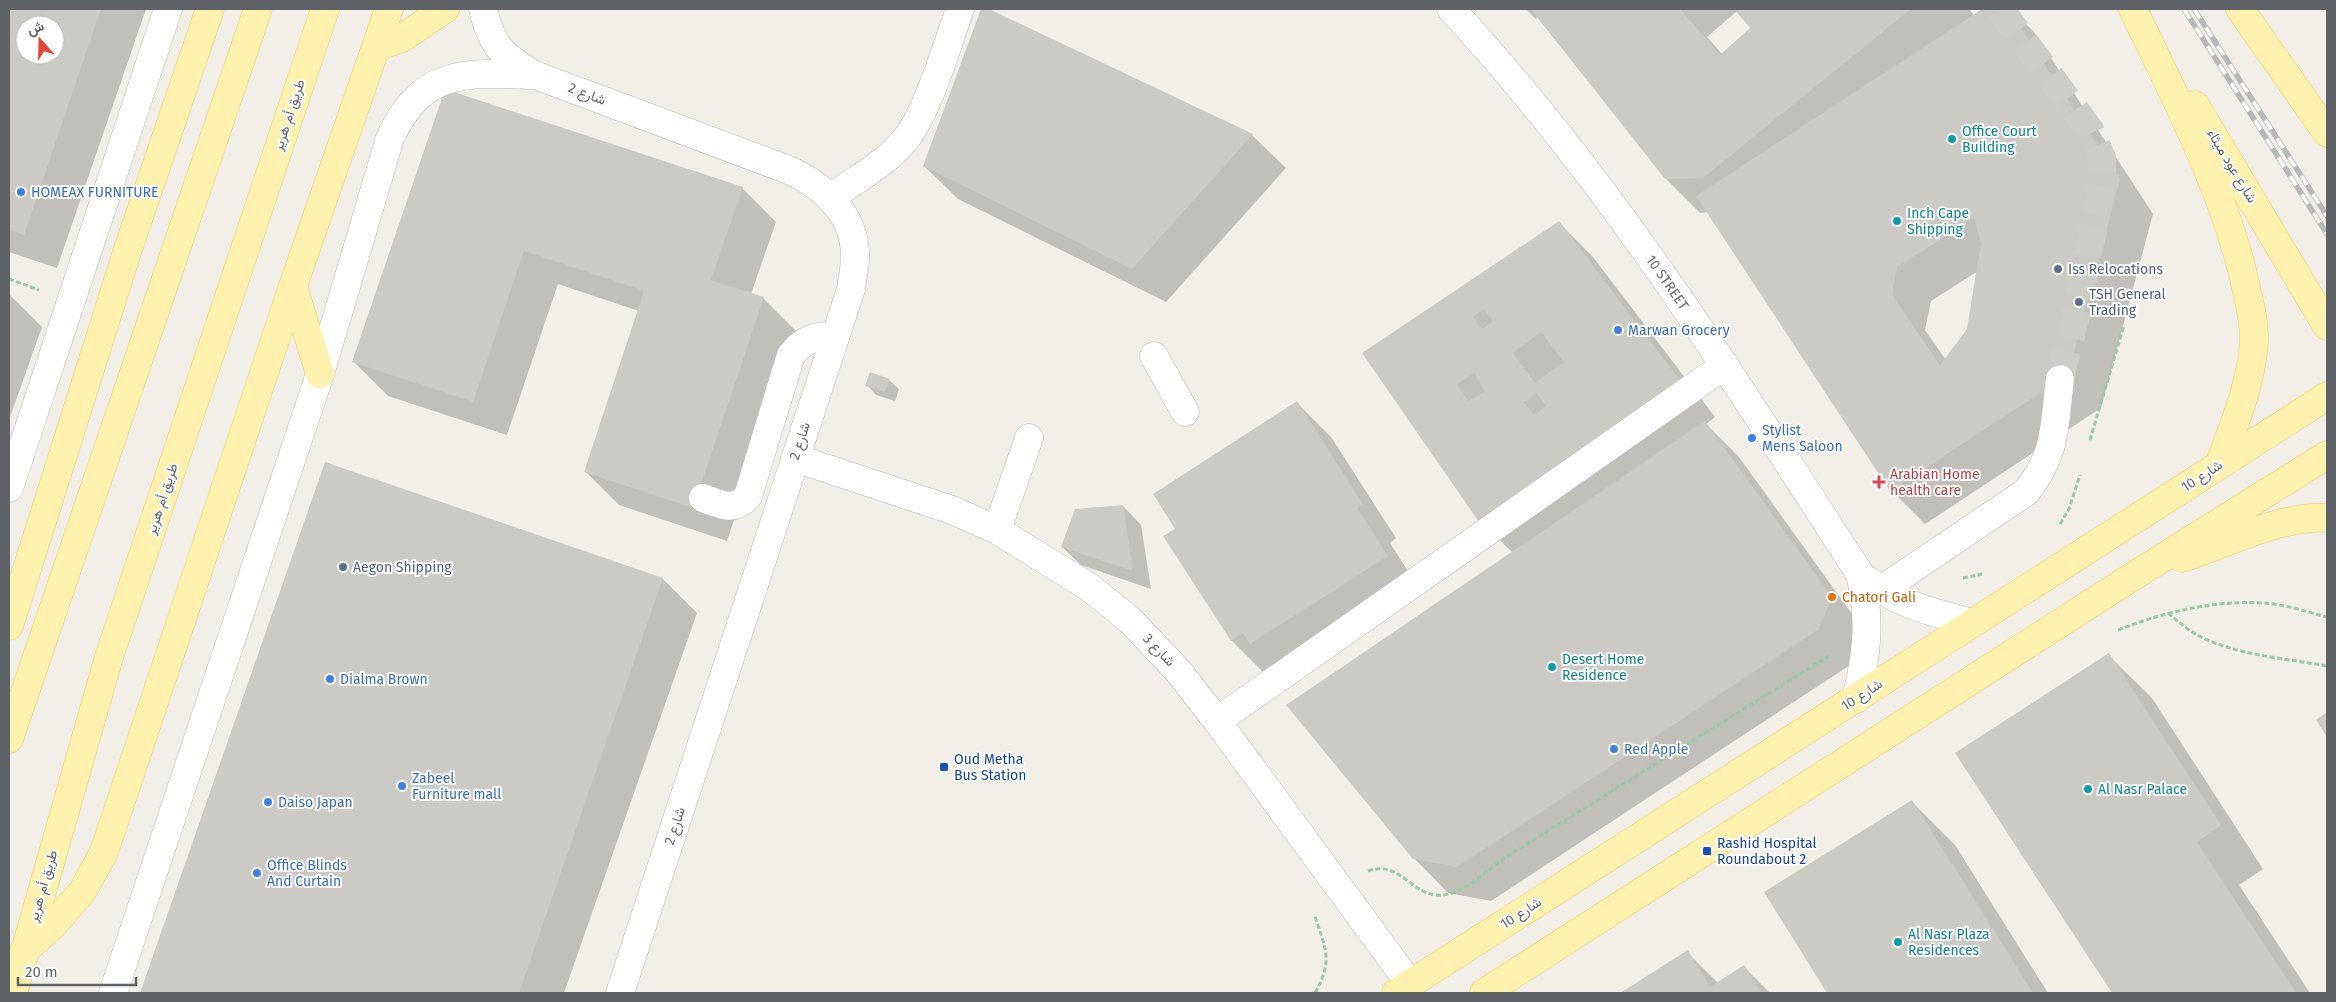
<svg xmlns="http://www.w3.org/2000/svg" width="2336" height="1002" font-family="'Fira Sans',Vazirmatn,sans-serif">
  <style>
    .shadow { fill: #0003; fill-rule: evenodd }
    .building { fill: #cccac5; fill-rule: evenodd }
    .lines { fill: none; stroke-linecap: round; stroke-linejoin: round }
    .minor-tunnel { stroke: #ccccc8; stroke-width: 28; stroke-dasharray: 28 14; stroke-linecap: butt }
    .minor-casing { stroke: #b5b8bc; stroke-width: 29 }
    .major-casing { stroke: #f2c960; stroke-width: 29 }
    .path { stroke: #9cc7a9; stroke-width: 3; stroke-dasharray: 5 2.5; stroke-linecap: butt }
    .minor { stroke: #fff; stroke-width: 28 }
    .major { stroke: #fff2af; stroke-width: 28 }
    .rail-casing { stroke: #b6b7b8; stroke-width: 5.5 }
    .rail { stroke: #fff; stroke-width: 4; stroke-dasharray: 11; stroke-linecap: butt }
    .culture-dot { fill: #0f9aa8; stroke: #fff; stroke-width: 2 }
    .shop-dot { fill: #3f7fe0; stroke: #fff; stroke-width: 2 }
    .service-dot { fill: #5c6f8a; stroke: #fff; stroke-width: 2 }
    .health-dot { fill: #e0444e; stroke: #fff; stroke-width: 2 }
    .food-dot { fill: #e8710a; stroke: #fff; stroke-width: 2 }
    .transit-dot { fill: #1a4fb4; stroke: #fff; stroke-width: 2 }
    .labels { text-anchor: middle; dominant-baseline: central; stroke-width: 4; stroke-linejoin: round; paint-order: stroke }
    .street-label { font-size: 14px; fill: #5f6368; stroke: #fff }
    .culture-label { font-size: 14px; fill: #0d838f; stroke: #fff; text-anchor: start }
    .shop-label { font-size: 14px; fill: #366cbe; stroke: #fff; text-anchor: start }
    .service-label { font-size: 14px; fill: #4e5e75; stroke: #fff; text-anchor: start }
    .health-label { font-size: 14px; fill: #be3a42; stroke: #fff; text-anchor: start }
    .food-label { font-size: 14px; fill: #c56008; stroke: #fff; text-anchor: start }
    .transit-label { font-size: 14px; fill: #164399; stroke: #fff; text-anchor: start }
  </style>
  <rect width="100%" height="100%" fill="#f1efe8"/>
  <!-- shadow -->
  <path class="shadow" d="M 9,9 L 146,9 L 57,268 L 9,252 ZM 25,25 L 55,25 L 55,55 L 25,55 Z
    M 983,9 L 1252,135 L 1286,168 L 1166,302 L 958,199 L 924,166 Z
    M 1526,9 L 1969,9 L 1974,15 L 1983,9 L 2011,9 L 2034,32 L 2153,214 L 2101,408 L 1925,524 L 1891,490 L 1708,212 L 1700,213 L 1666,179 L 1537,17 L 1536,19 ZM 1737,11 L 1752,28 L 1722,54 L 1707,37 ZM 1978,271 L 1968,329 L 1946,360 L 1925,330 L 1931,301 Z
    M 446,90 L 742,188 L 776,222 L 751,294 L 763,298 L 797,332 L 727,541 L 619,505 L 585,471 L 639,311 L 558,284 L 507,435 L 388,396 L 354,362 Z
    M 1559,223 L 1593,257 L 1715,417 L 1706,424 L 1739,457 L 1865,632 L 1853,663 L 1491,901 L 1448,893 L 1414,858 L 1513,553 L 1480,521 L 1363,353 Z
    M 9,294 L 42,327 L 9,420 Z
    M 889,380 L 899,389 L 895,401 L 876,395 L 867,385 Z
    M 1297,403 L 1331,437 L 1396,538 L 1390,543 L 1420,590 L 1265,674 L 1231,640 L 1177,529 Z
    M 326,463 L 663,579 L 697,613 L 564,993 L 141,993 Z
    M 1123,506 L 1141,525 L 1151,589 L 1081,565 L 1062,547 Z
    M 2108,655 L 2152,698 L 2263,869 L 2239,885 L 2310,993 L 2113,993 L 1956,754 Z
    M 1911,801 L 1955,845 L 2048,993 L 1829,993 L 1766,892 Z
    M 1687,952 L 1718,983 L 1744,967 L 1770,993 L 1622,993 Z"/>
  <!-- building -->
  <path class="building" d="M 9,9 L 101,9 L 24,235 L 9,230 ZM 25,25 L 55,25 L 55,55 L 25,55 Z
    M 981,9 L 989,9 L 1253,134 L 1132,269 L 923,166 Z
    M 1531,9 L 1680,9 L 1720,55 L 1750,28 L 1734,9 L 1911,9 L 1703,178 L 1665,179 Z
    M 1982,9 L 2008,9 L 2120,179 L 2068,375 L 1890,491 L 1696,196 ZM 1974,218 L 1981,243 L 1967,329 L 1940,365 L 1892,295 L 1897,267 Z
    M 445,89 L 743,187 L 711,280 L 764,297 L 693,508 L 584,472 L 644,291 L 524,251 L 473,402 L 352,362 Z
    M 1559,221 L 1682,383 L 1479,522 L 1362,353 ZM 1484,309 L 1493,321 L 1482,329 L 1473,317 ZM 1541,332 L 1564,362 L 1535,383 L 1513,353 ZM 1474,373 L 1485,391 L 1468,401 L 1457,384 ZM 1536,393 L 1546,406 L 1534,415 L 1524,402 Z
    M 870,372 L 890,379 L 885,392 L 865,386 Z
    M 1297,401 L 1363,504 L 1357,508 L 1388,556 L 1250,644 L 1243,633 L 1231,641 L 1163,536 L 1175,529 L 1153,494 Z
    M 1705,421 L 1832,597 L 1819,629 L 1457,867 L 1413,859 L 1286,705 Z
    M 325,462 L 663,578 L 519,993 L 140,993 Z
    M 1123,505 L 1133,571 L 1061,547 L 1075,509 Z
    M 2109,653 L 2221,825 L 2197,842 L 2296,993 L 2112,993 L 1955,753 Z
    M 2327,712 L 2327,737 L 2316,720 Z
    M 1912,800 L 2033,993 L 1827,993 L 1764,892 Z
    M 1688,950 L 1710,987 L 1744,965 L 1762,993 L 1620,993 Z"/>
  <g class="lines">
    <!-- minor-tunnel -->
    <path class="minor-tunnel" d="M 2000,9 L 2090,130 L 2102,158 L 2102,184 L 2075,319 L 2060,379"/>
    <defs>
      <g id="minor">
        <path d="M 483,9 C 492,46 502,56 535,75 L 789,170 C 824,186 856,215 855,258 C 855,268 852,279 851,289 L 620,993"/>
        <path id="s1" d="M 1451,9 C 1610,180 1733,378 1860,574 C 1871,617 1867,656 1856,699"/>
        <path d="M 832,197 C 856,179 885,164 905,140 C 928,112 947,45 960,9"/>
        <path d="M 1154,356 L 1185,412"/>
        <path d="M 795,458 L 952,510 L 997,530 L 1089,587 L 1130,620 L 1179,672 L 1217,721 L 1410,984"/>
        <path d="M 9,488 L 168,9"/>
        <path d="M 703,498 C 720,504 734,513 748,496 L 791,355 C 804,339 815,335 835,337"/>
        <path d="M 997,530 L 1029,438"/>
        <path d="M 1869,581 C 1899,605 1936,613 1973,623"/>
        <path d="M 1881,590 L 2026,492 C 2057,454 2054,426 2060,379"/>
        <path d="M 1217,721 L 1725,365"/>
        <path d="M 113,993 L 320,374 L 390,138 C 421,70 464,72 531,75"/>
      </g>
      <path id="major" d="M 2133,9 C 2174,96 2221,183 2244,278 C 2248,298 2255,321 2254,342 C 2251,385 2234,425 2219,465
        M 2240,9 L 2327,133
        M 376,47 L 402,38 L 445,9
        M 2195,105 L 2327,326
        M 293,286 L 320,374
        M 2182,558 C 2227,544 2280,515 2327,518
        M 9,626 L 128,249 L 210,9
        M 9,739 L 258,9
        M 24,951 L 52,926 L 82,892 L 104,852 L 293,286 L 389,9
        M 13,993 L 109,657 L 325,9
        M 1396,993 L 2327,396
        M 1484,993 L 2132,577 L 2327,455"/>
    </defs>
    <!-- minor casing -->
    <use href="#minor" class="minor-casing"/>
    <!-- major casing -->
    <use href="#major" class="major-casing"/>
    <!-- path -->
    <path class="path" d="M 9,279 L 39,290
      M 2090,440 L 2124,325
      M 2060,524 L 2069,509 L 2080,475
      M 1963,578 L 1982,574
      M 2168,613 C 2181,624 2194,635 2210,641 C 2246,656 2289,659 2327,666
      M 2118,630 C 2164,612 2214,600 2264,603 C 2284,604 2307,612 2327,617
      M 1368,871 C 1404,858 1414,906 1452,893 C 1471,887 1489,869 1506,857 L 1829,656
      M 1315,993 C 1334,959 1325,949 1315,916"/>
    <!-- minor -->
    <use href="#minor" class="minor"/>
    <!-- major -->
    <use href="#major" class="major"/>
    <defs>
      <path id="rail" d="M 2184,9 L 2327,234
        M 2194,9 L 2327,216"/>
    </defs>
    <!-- rail casing -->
    <use href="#rail" class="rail-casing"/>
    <!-- rail -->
    <use href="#rail" class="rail"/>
  </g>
  <!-- markers -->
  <g class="culture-dot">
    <circle cx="1952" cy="139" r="5"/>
    <circle cx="1897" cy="221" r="5"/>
    <circle cx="1552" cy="667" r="5"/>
    <circle cx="2088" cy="789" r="5"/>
    <circle cx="1898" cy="942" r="5"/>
  </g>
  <g class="shop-dot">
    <circle cx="21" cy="192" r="5"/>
    <circle cx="1618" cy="330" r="5"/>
    <circle cx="1752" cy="438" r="5"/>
    <circle cx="330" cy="679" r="5"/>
    <circle cx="1614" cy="749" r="5"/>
    <circle cx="402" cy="786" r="5"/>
    <circle cx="268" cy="802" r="5"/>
    <circle cx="257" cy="873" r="5"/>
  </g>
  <g class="service-dot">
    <circle cx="2058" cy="269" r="5"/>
    <circle cx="2079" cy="302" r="5"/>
    <circle cx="343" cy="567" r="5"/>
  </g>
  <path class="health-dot" d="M1876.5 474.5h5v5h5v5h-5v5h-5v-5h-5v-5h5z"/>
  <circle class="food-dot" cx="1832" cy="597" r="5"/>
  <g class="transit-dot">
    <rect x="939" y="762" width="10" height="10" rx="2.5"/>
    <rect x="1702" y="846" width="10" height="10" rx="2.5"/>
  </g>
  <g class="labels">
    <!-- street labels -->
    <g class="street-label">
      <text transform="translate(587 94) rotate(21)">شارع 2</text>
      <text transform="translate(289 115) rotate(-72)">طريق أم هرير</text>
      <text transform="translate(2232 166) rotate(59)">شارع عود ميثاء</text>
      <text stroke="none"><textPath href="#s1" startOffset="349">10 STREET</textPath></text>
      <text transform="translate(800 441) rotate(-72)">شارع 2</text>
      <text transform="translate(2202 476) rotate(-33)">شارع 10</text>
      <text transform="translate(162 499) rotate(-72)">طريق أم هرير</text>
      <text transform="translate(1159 650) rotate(46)">شارع 3</text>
      <text transform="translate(1862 695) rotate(-33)">شارع 10</text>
      <text transform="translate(675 826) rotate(-72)">شارع 2</text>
      <text transform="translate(43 886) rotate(-74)">طريق أم هرير</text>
      <text transform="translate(1521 913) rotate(-33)">شارع 10</text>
    </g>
    <!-- culture labels -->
    <g class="culture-label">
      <text x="1962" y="131">Office Court<tspan x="1962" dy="16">Building</tspan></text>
      <text x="1907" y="213">Inch Cape<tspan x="1907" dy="16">Shipping</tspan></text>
      <text x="1562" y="659">Desert Home<tspan x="1562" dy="16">Residence</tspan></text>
      <text x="2098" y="789">Al Nasr Palace</text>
      <text x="1908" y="934">Al Nasr Plaza<tspan x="1908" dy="16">Residences</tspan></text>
    </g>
    <!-- shop labels -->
    <g class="shop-label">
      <text x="31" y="192">HOMEAX FURNITURE</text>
      <text x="1628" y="330">Marwan Grocery</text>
      <text x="1762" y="430">Stylist<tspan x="1762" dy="16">Mens Saloon</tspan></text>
      <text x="340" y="679">Dialma Brown</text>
      <text x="1624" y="749">Red Apple</text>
      <text x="412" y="778">Zabeel<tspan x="412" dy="16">Furniture mall</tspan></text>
      <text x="278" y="802">Daiso Japan</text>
      <text x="267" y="865">Office Blinds<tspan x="267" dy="16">And Curtain</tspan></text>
    </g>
    <!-- service labels -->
    <g class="service-label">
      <text x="2068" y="269">Iss Relocations</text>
      <text x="2089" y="294">TSH General<tspan x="2089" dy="16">Trading</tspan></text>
      <text x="353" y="567">Aegon Shipping</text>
    </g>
    <!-- health labels -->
    <g class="health-label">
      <text x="1890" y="474">Arabian Home<tspan x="1890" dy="16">health care</tspan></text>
    </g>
    <!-- food labels -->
    <g class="food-label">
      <text x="1842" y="597">Chatori Gali</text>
    </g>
    <!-- transit labels -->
    <g class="transit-label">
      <text x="954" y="759">Oud Metha<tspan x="954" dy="16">Bus Station</tspan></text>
      <text x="1717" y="843">Rashid Hospital<tspan x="1717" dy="16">Roundabout 2</tspan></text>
    </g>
  </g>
  <!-- border -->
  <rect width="2336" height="1002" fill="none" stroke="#5f6368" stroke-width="20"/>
  <!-- north arrow -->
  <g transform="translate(40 40) rotate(340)"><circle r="24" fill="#ffffff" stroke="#bfc1c3"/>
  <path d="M0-4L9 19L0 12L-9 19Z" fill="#ea4335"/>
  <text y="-8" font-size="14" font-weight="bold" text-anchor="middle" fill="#5f6368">ش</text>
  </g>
  <!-- scale -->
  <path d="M18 977v8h118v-8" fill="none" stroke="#5f6368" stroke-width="2.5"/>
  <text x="25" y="977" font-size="15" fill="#5f6368" stroke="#ffffff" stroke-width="4" paint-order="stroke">20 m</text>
</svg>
